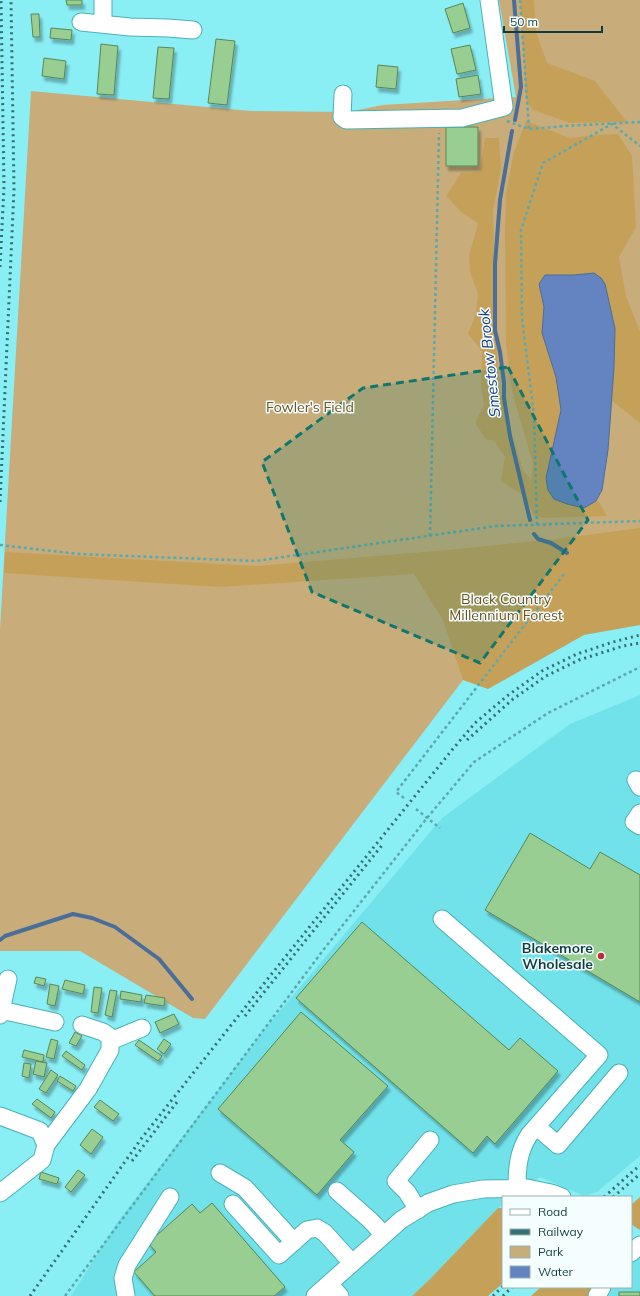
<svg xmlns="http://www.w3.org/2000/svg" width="640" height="1296" font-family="Mulish,sans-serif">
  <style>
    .built { fill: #71e2ea }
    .green { fill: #c8ad7a }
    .forest { fill: #c5a059 }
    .water { fill: #6384c0; stroke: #4a6e99 }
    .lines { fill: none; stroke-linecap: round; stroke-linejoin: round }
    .stream { stroke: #4a6e99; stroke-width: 4 }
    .building { fill: #98ce92; stroke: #588753; filter: url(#shadow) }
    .minor-casing { stroke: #4ab0b7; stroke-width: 19 }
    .path { stroke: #5ba8ae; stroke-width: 2.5; stroke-dasharray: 3 3; stroke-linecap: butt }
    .minor { stroke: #fff; stroke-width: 17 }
    .rail { stroke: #336f73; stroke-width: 3; stroke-dasharray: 2 4; stroke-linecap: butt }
    .marked { fill: #0f766e; fill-opacity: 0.2; stroke: #0f766e; stroke-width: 3; stroke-dasharray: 8 5; stroke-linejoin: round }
    .poi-dot { fill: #bd2d38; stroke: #f5fefe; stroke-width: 1.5 }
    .labels { text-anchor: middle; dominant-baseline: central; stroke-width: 3; stroke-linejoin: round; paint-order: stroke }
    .park-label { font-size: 14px; fill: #6d531d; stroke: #f5fefe }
    .poi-label { font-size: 14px; font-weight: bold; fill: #113c3f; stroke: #f5fefe; text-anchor: end }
    .water-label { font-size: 15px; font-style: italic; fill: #153982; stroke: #f5fefe }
  </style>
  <defs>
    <filter id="shadow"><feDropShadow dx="2.5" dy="4.5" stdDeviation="1" flood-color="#0004"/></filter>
  </defs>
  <rect width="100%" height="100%" fill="#8aeef5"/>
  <!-- built -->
  <path class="built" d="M 640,695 L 640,1156 L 597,1192 L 584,1196 L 540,1177 L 512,1197 L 503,1197 L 503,1204 L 498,1208 L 430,1279 L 412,1296 L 71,1296 L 116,1224 L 264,1030 L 442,818 L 570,724 Z
    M 631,1249 L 640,1255 L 640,1296 L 533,1296 L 543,1287 L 631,1287 Z"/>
  <!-- green -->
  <path class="green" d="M 499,0 L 640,0 L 640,601 L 495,638 L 205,1019 L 193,1018 L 80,951 L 0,951 L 0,629 L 31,91 L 251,111 L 348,112 L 383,105 L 516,97 Z"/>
  <!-- forest -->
  <path class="forest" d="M 520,0 L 534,0 L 536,32 L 547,63 L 595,81 L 627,122 L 570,123 L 533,110 L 526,100 Z
    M 526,121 L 570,138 L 595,135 L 618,134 L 632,156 L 636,227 L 619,257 L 626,296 L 640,332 L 640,423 L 612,401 L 615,329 L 605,284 L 601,278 L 594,273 L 574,275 L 539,284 L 544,307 L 542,333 L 556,377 L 561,410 L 546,478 L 567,504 L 584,508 L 596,501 L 599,502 L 607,516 L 544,518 L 534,515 L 525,497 L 501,481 L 505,457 L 494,441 L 486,439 L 475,423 L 484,405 L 481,386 L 482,351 L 468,334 L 476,314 L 478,294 L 470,272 L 469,256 L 478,223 L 462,213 L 446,196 L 461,173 L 480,172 L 485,138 L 499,138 L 501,169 L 493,211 L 496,336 L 499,386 L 508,422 L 523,470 L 531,480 L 533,464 L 513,395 L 506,345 L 505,230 L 506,193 L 514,152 Z
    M 640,528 L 640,625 L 584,635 L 488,689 L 463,680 L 443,620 L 414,574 L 220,587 L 4,573 L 5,552 L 257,566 L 448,550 L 555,539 Z
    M 640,1197 L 640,1230 L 631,1224 L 631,1205 Z
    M 498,1208 L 503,1208 L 503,1283 L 488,1296 L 412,1296 L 430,1279 Z
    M 541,1287 L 593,1287 L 590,1296 L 531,1296 Z"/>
  <!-- water -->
  <path class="water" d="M 594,273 L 601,278 L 605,284 L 608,297 L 615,329 L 614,367 L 608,450 L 602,490 L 596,501 L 584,508 L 567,504 L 554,499 L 548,490 L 546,478 L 561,410 L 556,377 L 542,333 L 544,307 L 539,284 L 545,275 L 574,275 Z"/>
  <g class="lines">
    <!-- stream -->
    <path class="stream" d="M 514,0 L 521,87 L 515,120
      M 512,131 L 500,200 L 495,264 L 495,330 L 500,352 L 504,383 L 504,398 L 510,436 L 530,520
      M 534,534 L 538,539 L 551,543 L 567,553
      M 0,940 L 5,936 L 73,914 L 92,918 L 115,927 L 159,959 L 192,999"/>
  </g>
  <!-- building -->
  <path class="building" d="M 66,0 L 82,0 L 82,5 L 67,5 Z
    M 463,3 L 470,28 L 453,33 L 445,9 Z
    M 31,14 L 39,14 L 40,37 L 33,37 Z
    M 51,28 L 72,30 L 71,40 L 50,38 Z
    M 216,39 L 235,41 L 227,105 L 208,103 Z
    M 101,44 L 118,46 L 114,95 L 97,94 Z
    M 470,45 L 476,70 L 457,74 L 451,49 Z
    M 158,47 L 174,48 L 169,99 L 153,98 Z
    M 44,58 L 66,61 L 64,79 L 42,76 Z
    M 378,65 L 398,67 L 396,89 L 376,87 Z
    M 478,75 L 481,94 L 459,97 L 456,79 Z
    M 446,127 L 478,127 L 478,166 L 446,166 Z
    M 530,833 L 590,869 L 600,852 L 640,875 L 640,1002 L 485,910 Z
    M 362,922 L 509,1050 L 520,1038 L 558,1071 L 495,1144 L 487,1136 L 473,1153 L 296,998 Z
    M 36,977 L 46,979 L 44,986 L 34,983 Z
    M 65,980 L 85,985 L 83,994 L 62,989 Z
    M 50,984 L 59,986 L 55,1006 L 47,1004 Z
    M 94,987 L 102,988 L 98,1013 L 91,1012 Z
    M 110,990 L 117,991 L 112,1017 L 105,1015 Z
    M 121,991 L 142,995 L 141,1002 L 120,999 Z
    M 146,995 L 165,998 L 164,1006 L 144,1003 Z
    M 301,1012 L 388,1086 L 340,1140 L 354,1152 L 317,1195 L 218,1109 Z
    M 174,1014 L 179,1024 L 160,1033 L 155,1022 Z
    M 75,1032 L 82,1036 L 76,1046 L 69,1043 Z
    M 51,1039 L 58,1041 L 54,1059 L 46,1057 Z
    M 164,1039 L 171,1044 L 164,1054 L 157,1049 Z
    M 139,1040 L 162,1056 L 158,1061 L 135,1045 Z
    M 24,1050 L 44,1055 L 43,1062 L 22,1057 Z
    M 66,1051 L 85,1065 L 82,1070 L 62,1056 Z
    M 36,1061 L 47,1063 L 44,1077 L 33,1074 Z
    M 24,1063 L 31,1064 L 29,1078 L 22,1076 Z
    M 51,1070 L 58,1075 L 46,1093 L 39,1089 Z
    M 60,1076 L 76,1086 L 73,1091 L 57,1081 Z
    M 37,1099 L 55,1112 L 51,1118 L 32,1104 Z
    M 100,1100 L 119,1114 L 113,1121 L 94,1107 Z
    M 92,1129 L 103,1137 L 91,1154 L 80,1145 Z
    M 78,1170 L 85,1175 L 71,1192 L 65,1187 Z
    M 41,1172 L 59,1178 L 57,1184 L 39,1179 Z
    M 212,1203 L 285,1287 L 274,1296 L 155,1296 L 134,1272 L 156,1252 L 148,1243 L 192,1204 L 200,1213 Z
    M 619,1292 L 640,1292 L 640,1296 L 619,1296 Z"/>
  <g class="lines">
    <defs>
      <path id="minor" d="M 81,22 L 130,27 L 168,28 L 193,30
        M 103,24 L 103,0
        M 343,94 L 342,117 L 346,120 L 462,118 L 504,107 L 489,0
        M 636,780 L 640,787
        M 640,813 L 634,822 L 640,826
        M 442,919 L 599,1055 L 529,1135 C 518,1152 517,1169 517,1188
        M 1,1010 L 55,1022
        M 0,1015 L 8,979
        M 110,1041 L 142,1028
        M 0,1116 L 40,1131 L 46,1145 L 42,1160 L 0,1193
        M 537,1127 L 558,1145 L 619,1073
        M 46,1145 L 88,1089 L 110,1050 L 110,1037 L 103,1032 L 82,1025
        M 220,1173 L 245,1188 L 294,1242
        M 337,1191 L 371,1221 L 384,1235
        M 233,1204 L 279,1255 L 307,1230 L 317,1228 L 325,1233 L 352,1263
        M 418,1210 L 407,1192 L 396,1181 L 430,1140
        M 631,1253 L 640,1245
        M 329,1284 L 340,1296
        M 126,1296 L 123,1278 L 127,1265 L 170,1197
        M 315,1296 L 401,1220 L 428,1203 L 453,1194 L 483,1189 L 527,1188 L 551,1193 L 562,1197
        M 597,1296 L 602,1287"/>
    </defs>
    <!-- minor casing -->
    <use href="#minor" class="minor-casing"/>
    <!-- path -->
    <path class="path" d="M 520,0 L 529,129
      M 507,121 L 529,129 L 564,126 L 640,122
      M 537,525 L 534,415 L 522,318 L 521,230 L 543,163 L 612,124 L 640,146
      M 430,536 L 439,133
      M 0,545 L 78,554 L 256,561 L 496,526 L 640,521
      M 404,798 L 396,792 L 564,574
      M 416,809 L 440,828
      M 65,1296 L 324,949 L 427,818 L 474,762 L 548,713 L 640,667"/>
    <!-- minor -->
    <use href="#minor" class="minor"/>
    <!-- rail -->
    <path class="rail" d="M 0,267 L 4,187 L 1,0
      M 0,502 L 14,189 L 11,0
      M 467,740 L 513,699 L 546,676 L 579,660 L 623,646 L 640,643
      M 245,1016 L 383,844
      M 132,1161 L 177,1102
      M 604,1197 L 640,1165
      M 613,1197 L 640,1174
      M 30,1296 L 141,1139 L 270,976 L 452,750 L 475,723 L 507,696 L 542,671 L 577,654 L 613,642 L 640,635
      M 493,1296 L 503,1286
      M 503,1296 L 512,1287"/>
  </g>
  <!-- marked area -->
  <path class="marked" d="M 508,367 L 588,520 L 480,663 L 312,592 L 262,462 L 363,388 Z"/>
  <!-- markers -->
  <circle class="poi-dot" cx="601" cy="956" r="4"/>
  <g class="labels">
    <!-- park labels -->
    <g class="park-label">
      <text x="310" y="407">Fowler's Field</text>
      <text x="506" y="599">Black Country<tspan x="506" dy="16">Millennium Forest</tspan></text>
    </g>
    <!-- poi labels -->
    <g class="poi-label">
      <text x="593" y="948">Blakemore<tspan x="593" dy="16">Wholesale</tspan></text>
    </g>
    <!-- water labels -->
    <g class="water-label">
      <text transform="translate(489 363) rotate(-96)">Smestow Brook</text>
    </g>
  </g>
  <!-- legend -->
  <rect x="502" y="1196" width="130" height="92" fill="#f5fefe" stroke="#9ab0b2"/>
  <rect x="510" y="1209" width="20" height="6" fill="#ffffff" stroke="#9ab0b2"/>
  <text x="538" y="1216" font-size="12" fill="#113c3f">Road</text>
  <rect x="510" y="1229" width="20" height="6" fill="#336f73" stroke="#9ab0b2"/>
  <text x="538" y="1236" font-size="12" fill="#113c3f">Railway</text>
  <rect x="510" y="1246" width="20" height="12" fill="#c8ad7a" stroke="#9ab0b2"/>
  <text x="538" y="1256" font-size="12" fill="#113c3f">Park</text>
  <rect x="510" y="1266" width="20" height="12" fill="#6384c0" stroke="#9ab0b2"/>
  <text x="538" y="1276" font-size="12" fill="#113c3f">Water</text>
  <!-- scale -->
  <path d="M504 26v6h98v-6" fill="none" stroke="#113c3f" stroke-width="2"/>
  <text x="510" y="26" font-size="12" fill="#113c3f" stroke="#f5fefe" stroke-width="3" paint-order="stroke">50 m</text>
</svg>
